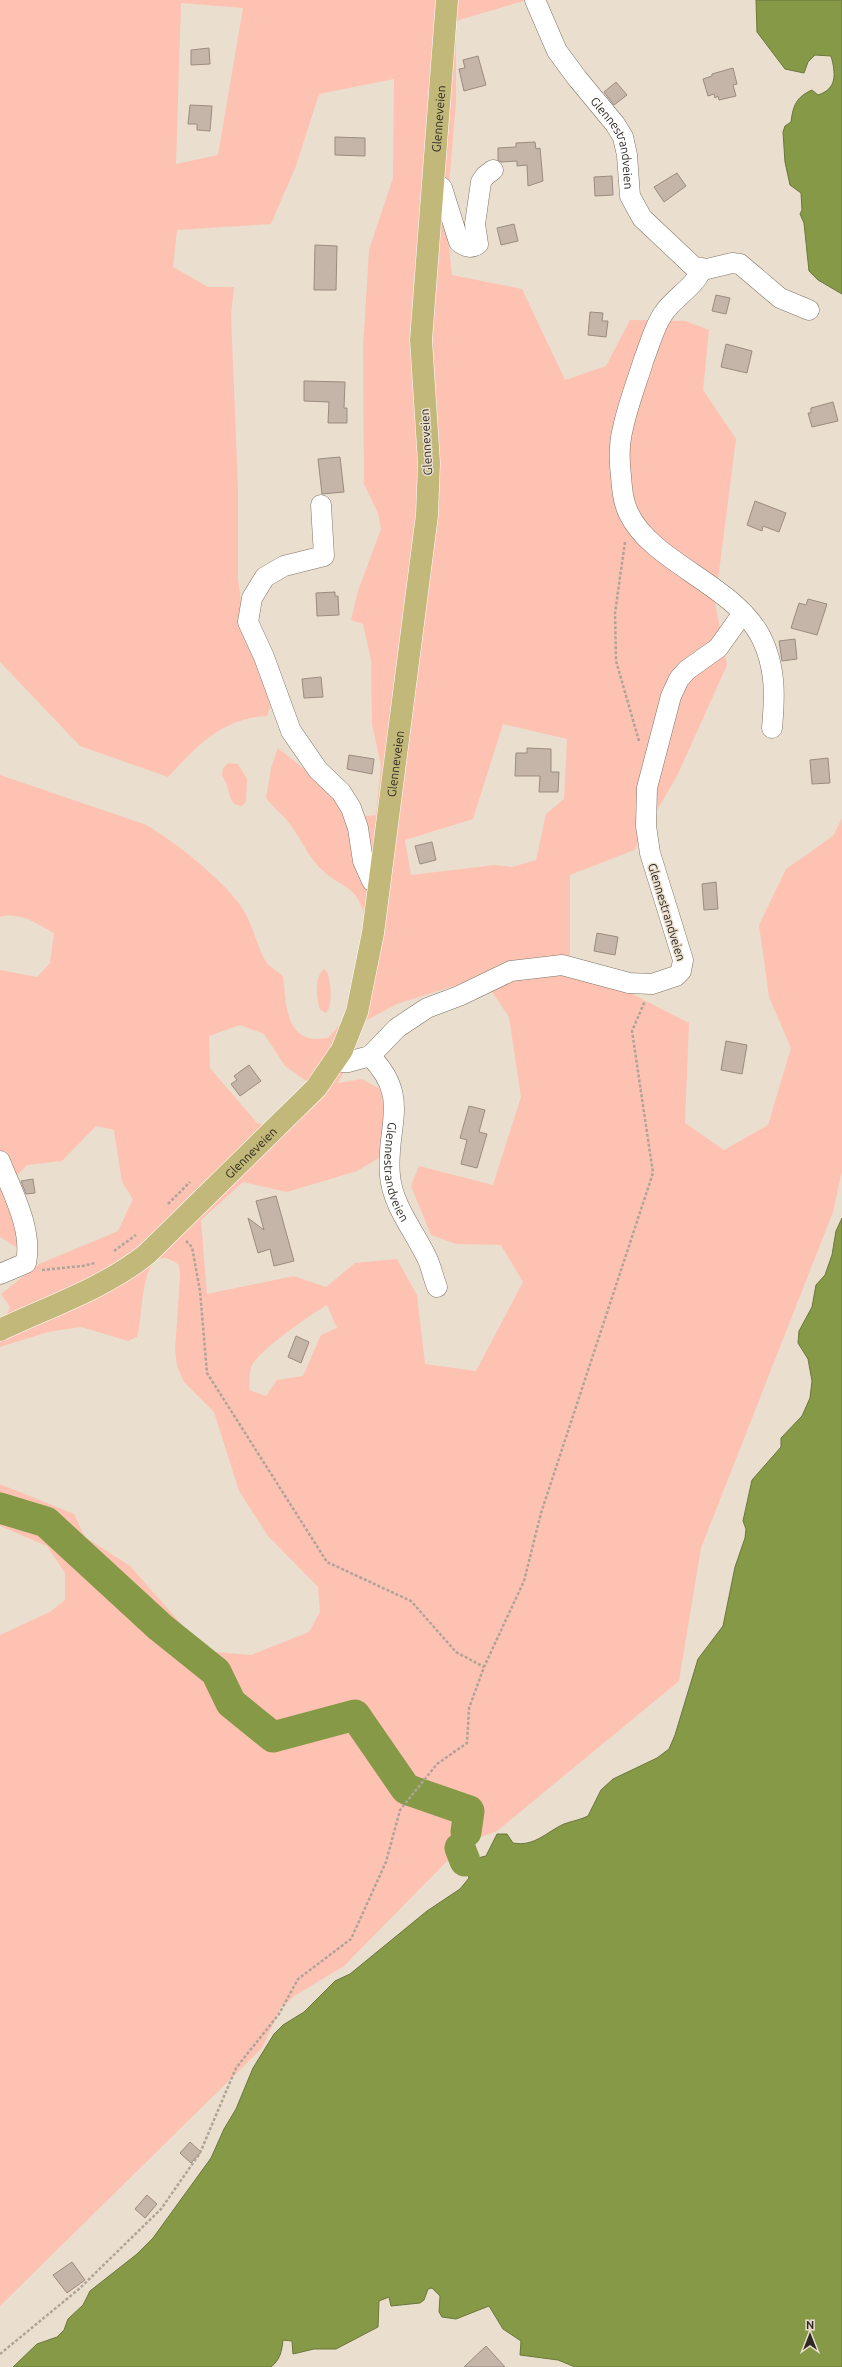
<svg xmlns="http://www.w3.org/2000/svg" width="842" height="2367" font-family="Ubuntu,sans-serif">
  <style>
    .green { fill: #fec2b2; fill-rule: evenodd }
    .water { fill: #859947; stroke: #6b773c }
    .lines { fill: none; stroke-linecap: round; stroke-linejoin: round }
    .river { stroke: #859947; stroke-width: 31 }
    .building { fill: #c5b4a8; stroke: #9b8b80 }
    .minor-casing { stroke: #7e7465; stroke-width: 21 }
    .major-casing { stroke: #fff; stroke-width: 23 }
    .path { stroke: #aea497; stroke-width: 2.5; stroke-dasharray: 3 2; stroke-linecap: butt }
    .minor { stroke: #fff; stroke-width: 20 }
    .major { stroke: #c2b87a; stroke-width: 22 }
    .labels { text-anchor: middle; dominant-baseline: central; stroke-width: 3; stroke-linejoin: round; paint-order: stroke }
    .street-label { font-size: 12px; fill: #2e2923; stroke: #eadece }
  </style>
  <rect width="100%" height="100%" fill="#eadece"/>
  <!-- green -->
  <path class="green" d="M 0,0 L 527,0 L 456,21 L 456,101 L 446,222 L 452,275 L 522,289 L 565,380 L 606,366 L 630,320 L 686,321 L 709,330 L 703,390 L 736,439 L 715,603 L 727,665 L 678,774 L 634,850 L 570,875 L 570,962 L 689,1023 L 685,1123 L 724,1150 L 768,1125 L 791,1048 L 769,997 L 759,925 L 786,869 L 833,836 L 842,818 L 842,1171 L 833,1212 L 701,1548 L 679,1681 L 497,1831 L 459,1845 L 458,1850 L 344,1966 L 296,1995 L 281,2007 L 262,2048 L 0,2306 L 0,1635 L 50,1612 L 65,1600 L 65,1573 L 47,1546 L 0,1526 L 0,1484 L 74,1514 L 85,1537 L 130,1566 L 191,1635 L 215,1652 L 251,1655 L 309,1632 L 320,1612 L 318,1587 L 268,1536 L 239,1491 L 214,1412 L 184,1382 L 177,1366 L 175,1349 L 180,1278 L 179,1265 C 138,1233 144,1320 137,1337 L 128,1341 L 81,1327 L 48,1332 L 0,1347 L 0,1319 L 6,1316 L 10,1307 L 1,1294 L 39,1264 L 118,1231 L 133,1199 L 122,1182 L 114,1130 L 96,1126 L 62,1161 L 27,1165 L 6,1187 L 18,1226 L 16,1247 L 0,1237 L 0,970 L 37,977 L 50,963 L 54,933 C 38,924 19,911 0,917 L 0,775 L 144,824 C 172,839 222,879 240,905 C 253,922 257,949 267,963 C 271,968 279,972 283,976 C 286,997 284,1031 309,1038 C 315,1040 322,1038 328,1038 L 342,1022 L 351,989 L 365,916 C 355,881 339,889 318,866 C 307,854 300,837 289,823 C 283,814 273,808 266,798 L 271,768 L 278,748 L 335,794 L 345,818 L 376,815 L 381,765 L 372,724 L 371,660 L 363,624 L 351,620 L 358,591 L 381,529 L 378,513 L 364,484 L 363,348 L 369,250 L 393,178 L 394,79 L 319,94 L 296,166 L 271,224 L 177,230 L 173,267 L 208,287 L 234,287 L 231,316 L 238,487 L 238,579 L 244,625 L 273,698 L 267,716 C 222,718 197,746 168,777 L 80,746 L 0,662 ZM 181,3 L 243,8 L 218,155 L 176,164 ZM 503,724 L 567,739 L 564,799 L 546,814 L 536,860 L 512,867 L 495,865 L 411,875 L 405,840 L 473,819 ZM 482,977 L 509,1017 L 521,1097 L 493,1185 L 419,1166 L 411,1186 L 431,1235 L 456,1244 L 501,1245 L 523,1282 L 476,1371 L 425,1364 L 417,1295 L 397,1259 L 355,1263 L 326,1287 L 294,1276 L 207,1294 L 201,1220 L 243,1182 L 287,1192 L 357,1171 L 379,1158 L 385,1144 L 382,1090 L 362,1079 L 338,1083 L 355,1049 L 365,1021 L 397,1004 ZM 240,1025 L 264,1034 L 285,1066 L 308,1082 L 265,1125 L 257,1123 L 210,1068 L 209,1036 ZM 327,1305 L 337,1328 L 321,1335 L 303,1376 L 277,1380 L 266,1396 L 249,1390 C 250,1383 249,1371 252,1365 C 261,1349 310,1315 327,1305 Z
    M 228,763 L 238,764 L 247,779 L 246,802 L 241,806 L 234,804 C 227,796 230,785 222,776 L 223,768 Z
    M 324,969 C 332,973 333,1007 326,1013 L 320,1010 C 316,998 314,978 324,969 Z"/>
  <!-- water -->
  <path class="water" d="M 756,0 L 842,0 L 842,294 L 818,280 L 809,271 L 804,223 L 800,214 L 802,210 L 801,193 L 790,185 L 785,162 L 783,132 L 785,126 L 791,122 C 793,106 796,97 812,90 L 818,95 C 837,89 836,74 831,56 L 815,55 L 808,62 L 804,73 L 785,69 L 757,32 Z
    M 842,1218 L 842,2367 L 575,2367 L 558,2360 L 520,2355 L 521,2341 L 503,2329 L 489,2306 L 456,2319 L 442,2317 L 439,2312 L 440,2296 L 432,2288 L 428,2289 L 424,2300 L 420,2303 L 391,2306 L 389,2297 L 379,2301 L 378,2327 L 336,2349 L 314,2349 L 293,2354 L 292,2341 L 283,2340 C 282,2351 280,2360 271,2367 L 13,2367 L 37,2344 L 57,2337 L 64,2330 L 68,2319 L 83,2305 L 90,2291 L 137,2254 L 153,2238 L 211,2158 L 224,2129 L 236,2109 L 253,2068 L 274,2034 L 283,2025 L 304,2012 L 335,1981 L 350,1974 L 427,1911 L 460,1889 L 469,1878 L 465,1867 L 465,1861 L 486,1856 L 497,1834 L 507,1834 L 513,1843 C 535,1847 546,1832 564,1824 C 572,1821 580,1820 588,1816 L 601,1790 L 613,1779 L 657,1758 L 669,1749 L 675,1735 L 698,1659 L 723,1626 L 735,1567 L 745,1538 L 746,1529 L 743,1521 L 752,1480 L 781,1447 L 781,1438 L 802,1416 L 810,1398 L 812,1381 L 808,1359 L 798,1343 L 799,1331 L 812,1307 L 816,1285 L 825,1275 L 832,1255 L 836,1231 Z"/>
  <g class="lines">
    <!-- river -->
    <path class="river" d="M 0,1508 L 46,1522 L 160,1627 L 216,1672 L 231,1703 L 273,1737 L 355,1715 L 406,1789 L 469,1811 L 466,1832
      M 460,1848 L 465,1861"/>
  </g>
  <!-- building -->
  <path class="building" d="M 209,48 L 210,64 L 191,65 L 191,50 Z
    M 478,56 L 486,85 L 464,91 L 459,69 L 465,68 L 463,60 Z
    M 733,68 L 737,84 L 733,85 L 736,96 L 719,100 L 718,96 L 715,98 L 714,94 L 708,96 L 703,79 L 712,76 L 712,74 Z
    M 616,82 L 627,95 L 614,105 L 604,92 Z
    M 190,105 L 212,106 L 210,131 L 197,130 L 197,124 L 188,124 Z
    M 335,137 L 365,138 L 365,156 L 335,155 Z
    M 535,142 L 536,149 L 540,148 L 543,181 L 528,186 L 527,165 L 517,166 L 517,161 L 501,162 L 498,160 L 498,148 L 516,147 L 516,143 Z
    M 677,173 L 686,186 L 664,202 L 654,187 Z
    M 612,176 L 613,195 L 595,196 L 594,177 Z
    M 514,224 L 518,241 L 501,245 L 497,228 Z
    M 315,245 L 337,246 L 336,290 L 314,290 Z
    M 716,295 L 730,298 L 726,314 L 712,311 Z
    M 590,312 L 603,313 L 602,321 L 608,321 L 606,337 L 588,335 Z
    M 726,344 L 752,351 L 747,373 L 721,367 Z
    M 304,381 L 345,382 L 344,408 L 347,408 L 347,423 L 328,423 L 329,402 L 304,401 Z
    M 833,402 L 838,421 L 812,427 L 808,413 L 811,413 L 811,408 Z
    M 340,457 L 344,492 L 322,494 L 318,459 Z
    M 755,501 L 786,513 L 779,532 L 763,526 L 762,531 L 747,525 Z
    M 335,592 L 335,596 L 338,596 L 339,615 L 317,616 L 316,593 Z
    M 808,599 L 827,604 L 817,635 L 791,628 L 799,603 L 806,605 Z
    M 795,639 L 797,659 L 782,661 L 779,641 Z
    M 321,677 L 323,697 L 304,698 L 302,679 Z
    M 527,748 L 551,749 L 551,772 L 559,772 L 558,792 L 539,792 L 540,776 L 515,776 L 516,753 L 527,753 Z
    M 349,755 L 374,759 L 372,774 L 347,769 Z
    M 828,758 L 830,783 L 812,784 L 810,760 Z
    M 432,842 L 436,860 L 420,864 L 415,846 Z
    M 716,882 L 718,909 L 704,910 L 702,884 Z
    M 597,933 L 618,937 L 615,955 L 594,951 Z
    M 726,1041 L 747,1045 L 742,1074 L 721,1070 Z
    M 249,1065 L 261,1081 L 240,1096 L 231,1084 L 237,1080 L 234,1076 Z
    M 469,1106 L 485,1110 L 479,1132 L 487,1134 L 477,1168 L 461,1164 L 467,1140 L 460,1138 Z
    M 33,1179 L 35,1193 L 26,1194 L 21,1181 Z
    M 276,1196 L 294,1261 L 274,1266 L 270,1249 L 258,1253 L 248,1218 L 264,1230 L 256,1201 Z
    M 296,1336 L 309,1342 L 301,1363 L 288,1357 Z
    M 190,2142 L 201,2152 L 191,2163 L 180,2153 Z
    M 147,2195 L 157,2204 L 145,2218 L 135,2209 Z
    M 72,2262 L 85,2280 L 67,2293 L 53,2275 Z
    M 486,2346 L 505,2367 L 464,2367 Z"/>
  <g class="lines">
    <defs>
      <g id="minor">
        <path id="s1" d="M 535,0 L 557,51 L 577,78 L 615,124 L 623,137 L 627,155 L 630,196 L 642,218 L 694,267 L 707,269 L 732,263 L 740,264 L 780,298 L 809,310"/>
        <path d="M 433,180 L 442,188 L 459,242 C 466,247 471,249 478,244 L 475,224 L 481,182 L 485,176 L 493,170"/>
        <path d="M 702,269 C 694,288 674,297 663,314 C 654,327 650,344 644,359 C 637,382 628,404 623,428 C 619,443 619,460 621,476 C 622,489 623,502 629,514 C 653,563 733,584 761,637 C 776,667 775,696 772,728"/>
        <path d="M 321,505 L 324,556 L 284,566 L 265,577 L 252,598 L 248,622 L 264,657 L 291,731 L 318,770 L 341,792 L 351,808 L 358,828 L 363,861 L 372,881 L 379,882"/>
        <path id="s2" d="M 370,1056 C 412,1098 385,1127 390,1176 C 393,1206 413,1229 426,1256 C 431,1265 433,1277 437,1287"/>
        <path d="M 335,1062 L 348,1062 L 370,1056 L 397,1028 L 427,1008 L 459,996 L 511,971 L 562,965 L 629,983 L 652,984 L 676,976 L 681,971 L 683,960 L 650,853 L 646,826 L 647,788 L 671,696 L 679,679 L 687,670 L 718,648 L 743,613"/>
        <path d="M 0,1161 C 12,1192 33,1229 26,1263 L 0,1274"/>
      </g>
      <g id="major">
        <path id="s3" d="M 0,1330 C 50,1306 103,1289 147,1254 L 316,1088 L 342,1050 L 357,1012 L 373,933 L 427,515 L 429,463 L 421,340 L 447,0"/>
      </g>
    </defs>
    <!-- minor casing -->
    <use href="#minor" class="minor-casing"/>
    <!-- major casing -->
    <use href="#major" class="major-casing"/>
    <!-- path -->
    <path class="path" d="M 625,542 L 615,613 L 616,661 L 639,741
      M 168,1204 L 190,1182
      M 186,1241 L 192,1247 L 200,1291 L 207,1373 L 327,1562 L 411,1601 L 456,1652 L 484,1667
      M 114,1251 L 136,1235
      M 42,1270 L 83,1266 L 95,1263
      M 0,2354 L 79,2289 L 161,2209 L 200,2153 L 236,2068 L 279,2014 L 298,1979 L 351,1939 L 386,1862 L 400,1810 L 437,1764 L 467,1743 L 469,1708 L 484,1667 L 524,1581 L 541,1513 L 653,1173 L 632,1031 L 645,1001"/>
    <!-- minor -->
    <use href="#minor" class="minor"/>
    <!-- major -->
    <use href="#major" class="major"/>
  </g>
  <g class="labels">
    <!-- street labels -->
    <g class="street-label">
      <text stroke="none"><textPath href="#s3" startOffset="1389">Glenneveien</textPath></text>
      <text stroke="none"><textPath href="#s1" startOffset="166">Glennestrandveien</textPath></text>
      <text transform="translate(426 442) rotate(-93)">Glenneveien</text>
      <text stroke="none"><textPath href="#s3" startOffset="741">Glenneveien</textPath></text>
      <text transform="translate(667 912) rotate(73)">Glennestrandveien</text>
      <text stroke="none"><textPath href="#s3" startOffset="311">Glenneveien</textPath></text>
      <text stroke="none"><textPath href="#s2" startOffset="124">Glennestrandveien</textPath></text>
    </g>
  </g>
  <!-- north arrow -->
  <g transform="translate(810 2335)" stroke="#eadece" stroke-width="3" paint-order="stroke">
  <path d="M0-3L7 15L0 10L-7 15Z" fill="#2e2923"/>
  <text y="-6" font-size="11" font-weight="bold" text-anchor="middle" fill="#2e2923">N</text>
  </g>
</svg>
